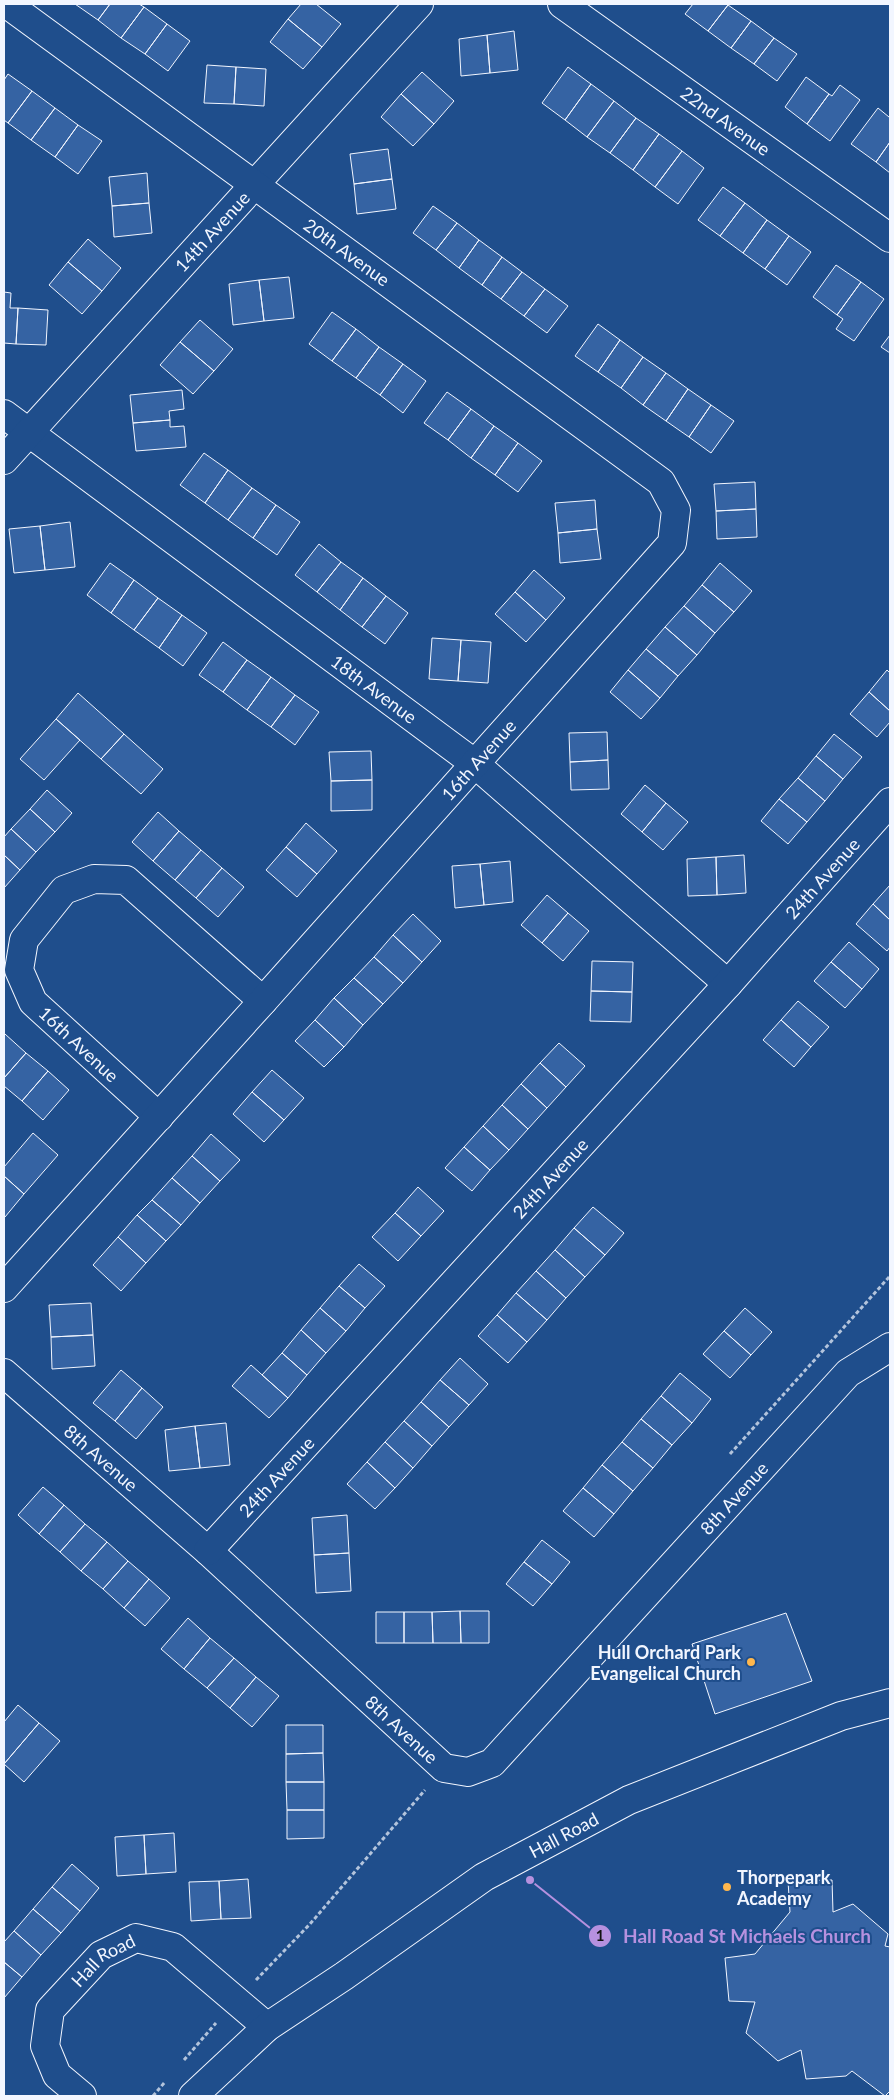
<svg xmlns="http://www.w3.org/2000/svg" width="894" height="2100" font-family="Lato,sans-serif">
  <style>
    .building { fill: #3563a3; stroke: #f2f6ff }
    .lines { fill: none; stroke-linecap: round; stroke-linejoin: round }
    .minor-casing { stroke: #f2f6ff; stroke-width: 30 }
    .tertiary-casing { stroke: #f2f6ff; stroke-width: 30 }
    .path { stroke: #b3c4dc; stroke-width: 3; stroke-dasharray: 4 2.5; stroke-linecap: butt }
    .minor { stroke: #1f4e8c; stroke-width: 28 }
    .tertiary { stroke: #1f4e8c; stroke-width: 28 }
    .poi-dot { fill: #ffb74d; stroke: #1f4e8c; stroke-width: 2 }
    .labels { text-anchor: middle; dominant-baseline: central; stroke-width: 4; stroke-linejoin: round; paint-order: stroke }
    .street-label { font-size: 18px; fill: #f2f6ff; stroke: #1f4e8c }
    .poi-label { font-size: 18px; font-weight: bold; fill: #f2f6ff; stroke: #1f4e8c; text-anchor: end }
    .leader { fill: none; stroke: #b691df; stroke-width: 2 }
    .callout-dot { fill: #b691df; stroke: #1f4e8c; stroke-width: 2 }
    .mark-label { font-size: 15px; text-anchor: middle; font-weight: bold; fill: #111 }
    .callout-label { font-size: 19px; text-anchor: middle; font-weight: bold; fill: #b691df; stroke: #1f4e8c; stroke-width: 4; stroke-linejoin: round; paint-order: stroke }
  </style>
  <rect width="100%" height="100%" fill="#1f4e8c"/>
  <!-- building -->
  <path class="building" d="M 75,4 L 110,4 L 98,20 Z
    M 110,4 L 139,4 L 144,7 L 121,38 L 98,20 Z
    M 301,4 L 316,4 L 341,24 L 322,47 L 288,19 Z
    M 693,4 L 726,4 L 728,5 L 708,31 L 685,14 Z
    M 728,5 L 751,21 L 731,48 L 708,31 Z
    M 144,7 L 167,24 L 145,54 L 121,38 Z
    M 288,19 L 322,47 L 303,69 L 270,42 Z
    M 751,21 L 774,38 L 754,64 L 731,48 Z
    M 167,24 L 190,41 L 168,71 L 145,54 Z
    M 514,31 L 518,70 L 490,73 L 487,35 Z
    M 487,35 L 490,73 L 461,76 L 459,39 Z
    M 774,38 L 797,54 L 777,81 L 754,64 Z
    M 207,65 L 236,67 L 234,104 L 204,103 Z
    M 236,67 L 266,69 L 264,106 L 234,104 Z
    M 568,67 L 591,84 L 565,120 L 542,103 Z
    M 422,72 L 454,101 L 434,124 L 401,94 Z
    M 8,74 L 32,91 L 8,123 L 4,120 L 4,80 Z
    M 806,77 L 829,94 L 807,124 L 785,107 Z
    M 591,84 L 614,101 L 587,137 L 565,120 Z
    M 840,85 L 860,100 L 830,141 L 807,124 L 829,94 L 832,96 Z
    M 32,91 L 55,108 L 31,140 L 8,123 Z
    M 401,94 L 434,124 L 413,146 L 381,117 Z
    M 614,101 L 636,118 L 610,153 L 587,137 Z
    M 55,108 L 78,125 L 55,157 L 31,140 Z
    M 878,108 L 889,117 L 890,115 L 890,142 L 876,162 L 851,144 Z
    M 636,118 L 659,134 L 633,170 L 610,153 Z
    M 78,125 L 102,141 L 78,174 L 55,157 Z
    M 659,134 L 682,151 L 655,187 L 633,170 Z
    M 890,142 L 890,173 L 876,162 Z
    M 388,149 L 392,179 L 354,184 L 350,154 Z
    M 682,151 L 704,168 L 678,204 L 655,187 Z
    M 147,173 L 149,203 L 112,206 L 109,177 Z
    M 392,179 L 396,209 L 357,214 L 354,184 Z
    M 723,187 L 745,203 L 720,236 L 698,220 Z
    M 149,203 L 152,233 L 114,237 L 112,206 Z
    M 745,203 L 767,220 L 743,253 L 720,236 Z
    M 433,206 L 457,223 L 436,250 L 413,233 Z
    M 767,220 L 789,236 L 765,269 L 743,253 Z
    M 457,223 L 479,240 L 459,268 L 436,250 Z
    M 789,236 L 811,252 L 787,285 L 765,269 Z
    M 88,239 L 121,268 L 102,291 L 68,262 Z
    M 479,240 L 502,257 L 482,285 L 459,268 Z
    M 502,257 L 522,272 L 501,299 L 482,285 Z
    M 68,262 L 102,291 L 82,314 L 49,285 Z
    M 836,265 L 861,282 L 837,315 L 813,297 Z
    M 522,272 L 545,289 L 524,316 L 501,299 Z
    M 289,277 L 294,318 L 264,321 L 259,280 Z
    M 259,280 L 264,321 L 233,325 L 229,284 Z
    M 861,282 L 884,299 L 854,341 L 836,329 L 843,319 L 837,315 Z
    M 545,289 L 568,306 L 547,333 L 524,316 Z
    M 4,292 L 11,293 L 10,308 L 18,308 L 16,344 L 4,343 Z
    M 18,308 L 48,310 L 46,345 L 16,344 Z
    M 332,312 L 356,329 L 332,361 L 309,344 Z
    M 200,320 L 233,349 L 214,371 L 180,342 Z
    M 598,324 L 620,340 L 598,372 L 575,356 Z
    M 356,329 L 379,347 L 356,378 L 332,361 Z
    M 890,335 L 890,353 L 881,347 Z
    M 620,340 L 643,357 L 621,388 L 598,372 Z
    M 180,342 L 214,371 L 193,394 L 160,365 Z
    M 379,347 L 403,364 L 380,395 L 356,378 Z
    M 643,357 L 666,373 L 643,405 L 621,388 Z
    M 403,364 L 426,381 L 403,413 L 380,395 Z
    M 666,373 L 688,389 L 666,421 L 643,405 Z
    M 688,389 L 711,405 L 689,437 L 666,421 Z
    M 182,390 L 184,409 L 169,411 L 170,420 L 133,423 L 130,395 Z
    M 447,392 L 471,409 L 448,440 L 424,423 Z
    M 711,405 L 734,421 L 711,453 L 689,437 Z
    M 471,409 L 494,426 L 471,458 L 448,440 Z
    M 170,420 L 170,427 L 184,426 L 186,447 L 136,451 L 133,423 Z
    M 494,426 L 518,443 L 495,475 L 471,458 Z
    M 518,443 L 542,461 L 518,492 L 495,475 Z
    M 204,453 L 228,470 L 205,503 L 180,485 Z
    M 228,470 L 252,488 L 228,520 L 205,503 Z
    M 755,482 L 756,509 L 716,511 L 714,484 Z
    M 252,488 L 276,505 L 253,538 L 228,520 Z
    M 595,500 L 597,529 L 558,533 L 555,503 Z
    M 276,505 L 300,522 L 277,555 L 253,538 Z
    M 756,509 L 757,537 L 717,539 L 716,511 Z
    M 70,522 L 75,567 L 45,570 L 40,526 Z
    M 40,526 L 45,570 L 14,573 L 9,529 Z
    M 597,529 L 601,559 L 560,563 L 558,533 Z
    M 319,544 L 341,562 L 317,592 L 295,575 Z
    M 341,562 L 363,578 L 340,610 L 317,592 Z
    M 110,563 L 134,580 L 111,613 L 87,595 Z
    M 720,563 L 752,591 L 734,612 L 702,585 Z
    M 534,570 L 565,598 L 546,620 L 515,592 Z
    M 363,578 L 386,596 L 362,627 L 340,610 Z
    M 134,580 L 158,598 L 134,630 L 111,613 Z
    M 702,585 L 734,612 L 715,633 L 684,606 Z
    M 515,592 L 546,620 L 526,642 L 495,614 Z
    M 386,596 L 408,613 L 385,644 L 362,627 Z
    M 158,598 L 182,615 L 159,648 L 134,630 Z
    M 684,606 L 715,633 L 697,655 L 665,627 Z
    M 182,615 L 207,633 L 183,666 L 159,648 Z
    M 665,627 L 697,655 L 678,676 L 646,649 Z
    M 432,638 L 461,640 L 458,681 L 429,679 Z
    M 461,640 L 491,642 L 488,683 L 458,681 Z
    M 223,642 L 247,660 L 223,692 L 199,675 Z
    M 646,649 L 678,676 L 660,698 L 628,670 Z
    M 247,660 L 271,677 L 247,710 L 223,692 Z
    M 628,670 L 660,698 L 641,719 L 610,692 Z
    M 887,670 L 890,673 L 890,711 L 869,692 Z
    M 271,677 L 295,695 L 271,727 L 247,710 Z
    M 869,692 L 890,711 L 890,722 L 877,737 L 850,714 Z
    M 78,693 L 124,734 L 101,759 L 56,719 Z
    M 295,695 L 319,712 L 295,745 L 271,727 Z
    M 56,719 L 80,740 L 44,780 L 20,759 Z
    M 607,732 L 608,760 L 570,762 L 569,733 Z
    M 124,734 L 163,769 L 141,794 L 101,759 Z
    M 834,734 L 862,757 L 843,779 L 816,756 Z
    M 371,751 L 372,780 L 331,781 L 329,752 Z
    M 816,756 L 843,779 L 825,801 L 798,778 Z
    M 608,760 L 609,789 L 571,790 L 570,762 Z
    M 798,778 L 825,801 L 807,822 L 779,799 Z
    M 372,780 L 372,810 L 331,811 L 331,781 Z
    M 645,785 L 666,803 L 642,832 L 621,814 Z
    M 47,790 L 72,813 L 55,832 L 30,809 Z
    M 779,799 L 807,822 L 788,844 L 761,821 Z
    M 666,803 L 688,822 L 663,850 L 642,832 Z
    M 30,809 L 55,832 L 36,852 L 11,829 Z
    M 158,812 L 179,831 L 153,861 L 132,842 Z
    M 306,823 L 337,851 L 317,874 L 286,847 Z
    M 11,829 L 36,852 L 20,870 L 4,855 L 4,837 Z
    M 179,831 L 201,850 L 175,880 L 153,861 Z
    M 286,847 L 317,874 L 297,897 L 266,870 Z
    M 201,850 L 222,868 L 196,898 L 175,880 Z
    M 4,855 L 20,870 L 4,888 Z
    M 744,855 L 746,893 L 717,895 L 716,857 Z
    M 716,857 L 717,895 L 688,896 L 687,859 Z
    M 510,861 L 513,902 L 484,905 L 480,864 Z
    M 480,864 L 484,905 L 455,908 L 452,866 Z
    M 222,868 L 244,887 L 218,917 L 196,898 Z
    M 890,885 L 890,920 L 873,904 Z
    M 547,895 L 568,913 L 542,943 L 521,925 Z
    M 873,904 L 890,920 L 890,947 L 887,951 L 856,924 Z
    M 568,913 L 589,931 L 563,961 L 542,943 Z
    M 413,914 L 441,941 L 422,962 L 393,935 Z
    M 393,935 L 422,962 L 403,983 L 374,957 Z
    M 849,942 L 879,969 L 862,989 L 831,962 Z
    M 374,957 L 403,983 L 383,1004 L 354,978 Z
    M 592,961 L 633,962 L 632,992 L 591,991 Z
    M 831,962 L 862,989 L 845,1008 L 814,981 Z
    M 354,978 L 383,1004 L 363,1025 L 334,998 Z
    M 591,991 L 632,992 L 631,1022 L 590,1021 Z
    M 334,998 L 363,1025 L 344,1047 L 315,1020 Z
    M 798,1001 L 829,1027 L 811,1047 L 781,1020 Z
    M 315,1020 L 344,1047 L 324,1067 L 295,1041 Z
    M 781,1020 L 811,1047 L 794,1067 L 763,1040 Z
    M 5,1034 L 26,1053 L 4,1078 L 4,1035 Z
    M 559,1043 L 585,1066 L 566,1087 L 540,1063 Z
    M 26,1053 L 48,1071 L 22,1101 L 4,1086 L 4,1078 Z
    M 540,1063 L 566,1087 L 547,1108 L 521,1084 Z
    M 272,1070 L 304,1098 L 284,1120 L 252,1092 Z
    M 48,1071 L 69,1090 L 43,1120 L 22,1101 Z
    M 521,1084 L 547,1108 L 528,1129 L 502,1105 Z
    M 252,1092 L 284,1120 L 264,1142 L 233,1114 Z
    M 502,1105 L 528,1129 L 509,1150 L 483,1126 Z
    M 483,1126 L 509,1150 L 490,1170 L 464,1147 Z
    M 33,1133 L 58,1155 L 24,1194 L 4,1176 L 4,1167 Z
    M 211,1134 L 240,1160 L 220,1181 L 192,1156 Z
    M 464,1147 L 490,1170 L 472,1191 L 445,1168 Z
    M 192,1156 L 220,1181 L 200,1203 L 172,1178 Z
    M 4,1176 L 24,1194 L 5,1217 L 4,1216 Z
    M 172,1178 L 200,1203 L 181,1225 L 152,1200 Z
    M 418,1187 L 444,1211 L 421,1236 L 395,1213 Z
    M 152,1200 L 181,1225 L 166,1241 L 137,1215 Z
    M 593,1207 L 624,1233 L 605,1255 L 574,1228 Z
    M 395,1213 L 421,1236 L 398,1261 L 372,1237 Z
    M 137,1215 L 166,1241 L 146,1263 L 118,1237 Z
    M 574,1228 L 605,1255 L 585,1277 L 555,1250 Z
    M 118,1237 L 146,1263 L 121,1291 L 93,1265 Z
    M 555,1250 L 585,1277 L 566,1298 L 536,1271 Z
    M 359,1264 L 385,1286 L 365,1308 L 339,1286 Z
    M 536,1271 L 566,1298 L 547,1320 L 516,1293 Z
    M 339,1286 L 365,1308 L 346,1331 L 320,1308 Z
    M 516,1293 L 547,1320 L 527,1342 L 497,1315 Z
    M 91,1303 L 93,1335 L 51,1337 L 49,1305 Z
    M 320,1308 L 346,1331 L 326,1353 L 301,1330 Z
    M 745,1308 L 772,1332 L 751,1355 L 724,1331 Z
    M 497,1315 L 527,1342 L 508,1363 L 478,1336 Z
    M 301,1330 L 326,1353 L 307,1375 L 282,1353 Z
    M 724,1331 L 751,1355 L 730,1378 L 703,1354 Z
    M 93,1335 L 95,1366 L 52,1369 L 51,1337 Z
    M 282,1353 L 307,1375 L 288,1398 L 262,1375 Z
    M 460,1358 L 488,1384 L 469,1405 L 440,1380 Z
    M 251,1365 L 288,1398 L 269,1418 L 232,1386 Z
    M 121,1370 L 142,1388 L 115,1421 L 93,1403 Z
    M 680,1373 L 711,1399 L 692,1423 L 661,1396 Z
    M 440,1380 L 469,1405 L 449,1427 L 421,1402 Z
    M 142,1388 L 163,1407 L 136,1439 L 115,1421 Z
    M 661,1396 L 692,1423 L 672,1445 L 641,1419 Z
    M 421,1402 L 449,1427 L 432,1446 L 404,1421 Z
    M 641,1419 L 672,1445 L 653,1468 L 622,1442 Z
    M 404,1421 L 432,1446 L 413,1468 L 385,1442 Z
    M 226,1423 L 230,1465 L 200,1468 L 195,1426 Z
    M 195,1426 L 200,1468 L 169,1471 L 165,1430 Z
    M 385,1442 L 413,1468 L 395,1488 L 367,1462 Z
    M 622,1442 L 653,1468 L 633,1491 L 602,1465 Z
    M 367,1462 L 395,1488 L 375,1509 L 347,1484 Z
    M 602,1465 L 633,1491 L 614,1514 L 583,1488 Z
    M 43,1487 L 64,1505 L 39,1534 L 18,1515 Z
    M 583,1488 L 614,1514 L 594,1537 L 563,1511 Z
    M 64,1505 L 85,1524 L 60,1552 L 39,1534 Z
    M 347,1515 L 349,1553 L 314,1555 L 312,1518 Z
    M 85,1524 L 107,1542 L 81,1571 L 60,1552 Z
    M 542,1540 L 570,1562 L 552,1584 L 524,1562 Z
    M 107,1542 L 128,1561 L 103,1589 L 81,1571 Z
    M 349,1553 L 351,1591 L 316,1593 L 314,1555 Z
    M 128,1561 L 149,1579 L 124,1608 L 103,1589 Z
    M 524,1562 L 552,1584 L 533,1606 L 506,1584 Z
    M 149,1579 L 170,1598 L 145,1626 L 124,1608 Z
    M 460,1611 L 461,1643 L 433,1643 L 432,1612 Z
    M 460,1611 L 489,1611 L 489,1643 L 461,1643 Z
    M 376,1612 L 404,1612 L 404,1643 L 376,1643 Z
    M 404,1612 L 432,1612 L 433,1643 L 404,1643 Z
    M 786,1613 L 812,1681 L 715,1714 L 692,1644 Z
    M 188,1618 L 210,1638 L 184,1669 L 161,1649 Z
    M 210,1638 L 234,1658 L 207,1688 L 184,1669 Z
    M 234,1658 L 256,1677 L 230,1708 L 207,1688 Z
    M 256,1677 L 279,1696 L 252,1727 L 230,1708 Z
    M 18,1705 L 39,1723 L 4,1764 L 4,1722 Z
    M 39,1723 L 60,1741 L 24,1782 L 4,1764 Z
    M 286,1725 L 323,1725 L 323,1753 L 286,1754 Z
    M 323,1753 L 324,1782 L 286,1782 L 286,1754 Z
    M 286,1782 L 324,1782 L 324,1810 L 287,1810 Z
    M 287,1810 L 324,1810 L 324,1838 L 287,1839 Z
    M 174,1833 L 176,1872 L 146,1874 L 144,1835 Z
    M 144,1835 L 146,1874 L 117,1876 L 115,1837 Z
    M 72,1864 L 99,1888 L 80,1911 L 52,1887 Z
    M 248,1879 L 251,1918 L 221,1919 L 219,1881 Z
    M 832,1880 L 833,1912 L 853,1904 L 888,1934 L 885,1946 L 890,1947 L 890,2091 L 885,2096 L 852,2071 L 846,2076 L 806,2079 L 801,2050 L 778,2061 L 746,2033 L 755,2002 L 729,2001 L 725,1958 L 755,1954 L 790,1912 L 788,1881 Z
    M 219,1881 L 221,1919 L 191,1921 L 189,1882 Z
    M 52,1887 L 80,1911 L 61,1933 L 33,1909 Z
    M 33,1909 L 61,1933 L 41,1955 L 14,1931 Z
    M 14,1931 L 41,1955 L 22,1977 L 4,1962 L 4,1942 Z
    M 4,1962 L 22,1977 L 4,1998 Z"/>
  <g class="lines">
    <defs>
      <g id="minor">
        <path id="s1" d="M 562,4 L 890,238"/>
        <path id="s2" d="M 4,414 L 474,763 L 728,984"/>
        <path id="s3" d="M 4,460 L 419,4"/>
        <path d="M 159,1117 L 33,1002 L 19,970 L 24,940 L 64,890 L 94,879 L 126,880 L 263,1001"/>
        <path id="s4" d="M 4,1288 L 263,1001 L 672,543 L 676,510 L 661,482 L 7,4"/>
        <path id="s5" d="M 4,1373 L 208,1551 L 444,1768 L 468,1772 L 492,1763 L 848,1373 L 890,1347"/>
        <path id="s6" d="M 208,1551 L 728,984 L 890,802"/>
        <path id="s7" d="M 82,2096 L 57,2075 L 45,2046 L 50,2010 L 101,1955 L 136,1938 L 173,1947 L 267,2027"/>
      </g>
      <g id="tertiary">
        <path id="s8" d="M 193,2096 L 267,2027 L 344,1976 L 484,1877 L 629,1800 L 841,1716 L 890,1703"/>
      </g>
    </defs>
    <!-- minor casing -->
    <use href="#minor" class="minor-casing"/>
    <!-- tertiary casing -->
    <use href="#tertiary" class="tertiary-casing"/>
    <!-- path -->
    <path class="path" d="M 730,1454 L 890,1276
      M 256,1980 L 310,1924 L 425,1790
      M 184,2060 L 216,2023
      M 153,2096 L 165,2082"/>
    <!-- minor -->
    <use href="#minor" class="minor"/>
    <!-- tertiary -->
    <use href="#tertiary" class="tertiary"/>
  </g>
  <!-- markers -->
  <g class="poi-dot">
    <circle cx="751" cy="1662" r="5"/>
    <circle cx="727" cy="1887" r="5"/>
  </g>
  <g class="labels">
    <!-- street labels -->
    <g class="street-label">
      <text stroke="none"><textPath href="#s1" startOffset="201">22nd Avenue</textPath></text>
      <text stroke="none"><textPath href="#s3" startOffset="309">14th Avenue</textPath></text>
      <text transform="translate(347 252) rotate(36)">20th Avenue</text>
      <text stroke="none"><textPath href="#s2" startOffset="461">18th Avenue</textPath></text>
      <text stroke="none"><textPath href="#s4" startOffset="710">16th Avenue</textPath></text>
      <text stroke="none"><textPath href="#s6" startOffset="911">24th Avenue</textPath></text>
      <text transform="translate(79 1044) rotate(43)">16th Avenue</text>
      <text stroke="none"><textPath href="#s6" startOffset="506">24th Avenue</textPath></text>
      <text stroke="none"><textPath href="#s5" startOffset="129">8th Avenue</textPath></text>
      <text stroke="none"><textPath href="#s6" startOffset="101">24th Avenue</textPath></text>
      <text stroke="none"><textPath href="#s5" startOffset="1000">8th Avenue</textPath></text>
      <text stroke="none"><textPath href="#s5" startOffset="534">8th Avenue</textPath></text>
      <text stroke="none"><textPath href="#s8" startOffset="455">Hall Road</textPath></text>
      <text stroke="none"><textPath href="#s7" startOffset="174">Hall Road</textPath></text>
    </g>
    <!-- poi labels -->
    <g class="poi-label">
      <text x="741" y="1652">Hull Orchard Park<tspan x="741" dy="21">Evangelical Church</tspan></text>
      <text x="737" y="1877" text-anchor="start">Thorpepark<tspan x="737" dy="21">Academy</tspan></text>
    </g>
  </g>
  <!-- callouts -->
  <path class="leader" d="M530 1880L600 1936"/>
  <g class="callout-dot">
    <circle cx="530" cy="1880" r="5"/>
    <circle cx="600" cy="1936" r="12"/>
  </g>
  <g class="mark-label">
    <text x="600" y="1941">1</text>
  </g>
  <g class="callout-label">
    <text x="747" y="1943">Hall Road St Michaels Church</text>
  </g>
  <!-- border -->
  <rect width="894" height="2100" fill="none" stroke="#f2f6ff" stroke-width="10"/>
</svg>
